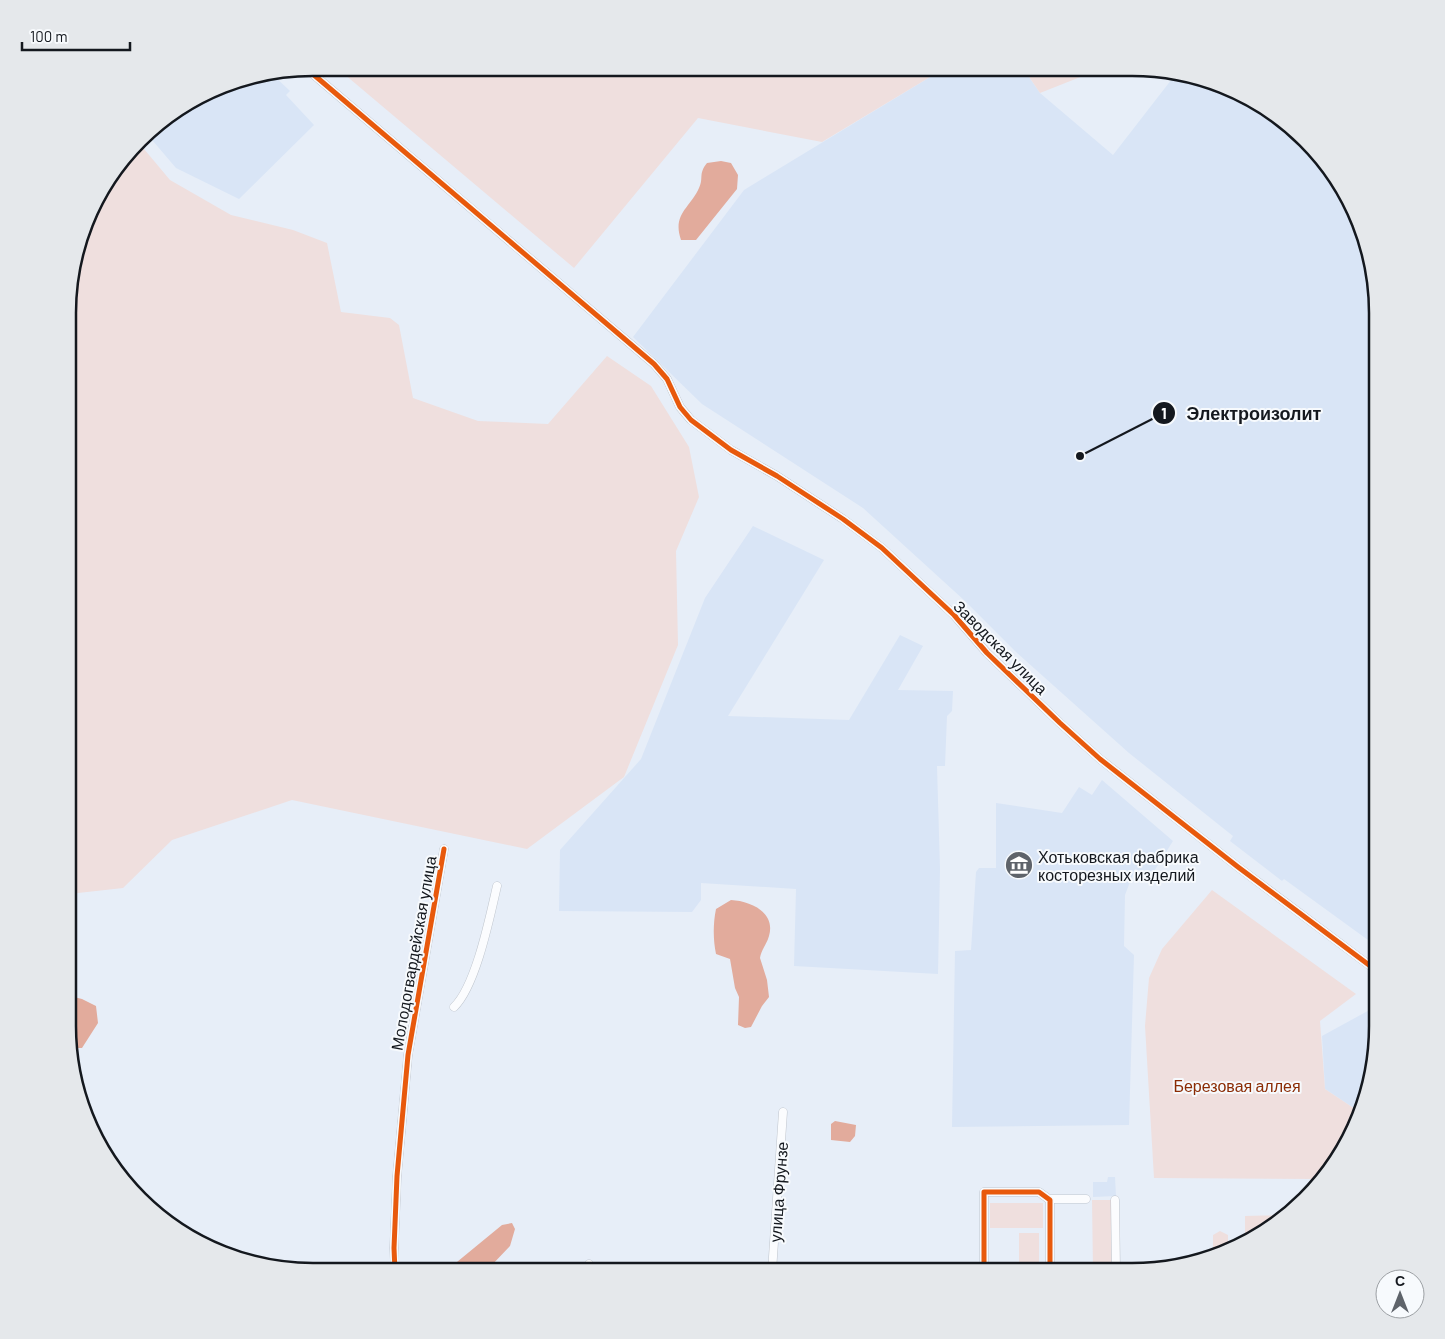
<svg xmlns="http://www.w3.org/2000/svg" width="1445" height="1339" font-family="Barlow,sans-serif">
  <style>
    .built { fill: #d9e5f6 }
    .green { fill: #efdfde }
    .water { fill: #e2ab9c }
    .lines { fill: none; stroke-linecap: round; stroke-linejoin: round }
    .minor-casing { stroke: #bfc5cd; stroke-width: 9 }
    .minor { stroke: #fbfcfe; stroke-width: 8 }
    .cycleway-casing { stroke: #f7fafd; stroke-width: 8 }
    .cycleway { stroke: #e8590c; stroke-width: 5 }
    .labels { text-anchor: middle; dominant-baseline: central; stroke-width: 4; stroke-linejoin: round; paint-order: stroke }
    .street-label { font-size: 16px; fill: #14181e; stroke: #f7fafd }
    .poi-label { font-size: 16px; fill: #14181e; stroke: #f7fafd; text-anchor: start }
    .park-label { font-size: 16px; fill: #8b2c05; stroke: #f7fafd }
    .rim { fill: none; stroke: #14181e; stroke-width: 2.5 }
    .leader { fill: none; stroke: #14181e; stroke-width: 2 }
    .callout-dot { fill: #14181e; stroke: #f7fafd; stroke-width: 2 }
    .mark-label { font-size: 15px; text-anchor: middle; font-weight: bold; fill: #fff }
    .callout-label { font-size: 18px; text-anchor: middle; font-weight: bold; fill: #14181e; stroke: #f7fafd; stroke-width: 4; stroke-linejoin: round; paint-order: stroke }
  </style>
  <rect width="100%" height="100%" fill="#e7eef8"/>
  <!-- built -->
  <path class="built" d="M 945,68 L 1023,68 L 1040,93 L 1113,155 L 1175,75 L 1241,93 L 1317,152 L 1359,219 L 1377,297 L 1377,926 L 1368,940 L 1284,879 L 1282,881 L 1230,841 L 1233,836 L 1129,753 L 1015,651 L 965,601 L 863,508 L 702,404 L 633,337 L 744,190 Z
    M 272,74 L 290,91 L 286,95 L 314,125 L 239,199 L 176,168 L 147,134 L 152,128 L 234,81 Z
    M 753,526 L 824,560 L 728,716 L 849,720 L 900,635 L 923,646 L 898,690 L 953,691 L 952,711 L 947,716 L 945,766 L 937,766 L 940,869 L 938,974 L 794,966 L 796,889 L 701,883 L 701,900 L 692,912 L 559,911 L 560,850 L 641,759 L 705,598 Z
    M 1102,780 L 1173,841 L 1151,876 L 1135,869 L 1125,895 L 1124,946 L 1134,955 L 1129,1125 L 952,1127 L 955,951 L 971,950 L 976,872 L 979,868 L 996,868 L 996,803 L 1062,813 L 1079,787 L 1092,795 Z
    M 1377,1003 L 1377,1026 L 1358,1111 L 1325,1089 L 1322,1036 L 1375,1007 Z
    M 1108,1177 L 1115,1177 L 1116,1196 L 1093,1197 L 1093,1182 L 1107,1182 Z"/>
  <!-- green -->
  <path class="green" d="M 337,68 L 945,68 L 822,142 L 698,118 L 574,268 Z
    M 1023,68 L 1093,68 L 1088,74 L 1040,93 Z
    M 139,143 L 170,180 L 231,215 L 293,230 L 327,243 L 341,312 L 390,318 L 399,325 L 413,398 L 478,421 L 548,424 L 607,356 L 651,386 L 689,447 L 699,497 L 676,551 L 678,645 L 624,777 L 527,849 L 292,800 L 172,840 L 123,888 L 69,894 L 72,266 L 100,191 Z
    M 1212,890 L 1356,994 L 1320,1021 L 1325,1089 L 1358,1111 L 1352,1134 L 1318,1179 L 1154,1178 L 1145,1026 L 1149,978 L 1162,949 Z
    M 1092,1200 L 1112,1200 L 1113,1271 L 1093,1271 Z
    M 990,1203 L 1043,1203 L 1043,1228 L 990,1228 Z
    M 1286,1215 L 1245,1241 L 1245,1216 Z
    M 1220,1231 L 1228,1235 L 1228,1251 L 1221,1254 L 1213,1254 L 1213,1235 Z
    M 1019,1233 L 1039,1233 L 1039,1271 L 1019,1271 Z"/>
  <!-- water -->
  <path class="water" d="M 721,161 L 731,163 L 738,175 L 737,189 L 696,240 L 681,240 C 672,214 690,208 699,188 C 704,178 698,174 707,163 Z
    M 731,900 C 750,901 776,912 769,936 C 767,944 761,950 760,958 L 767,980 L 769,997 L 762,1006 L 751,1027 L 745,1028 L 738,1025 L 739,997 L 735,988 L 730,959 L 716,954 C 713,940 713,923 716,909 Z
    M 70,996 L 82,999 L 96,1006 L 98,1023 L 82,1048 L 70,1048 L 68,1041 L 68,997 Z
    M 835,1121 L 856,1125 L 855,1136 L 850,1142 L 831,1140 L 831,1124 Z
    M 512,1223 L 515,1229 L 510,1246 L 490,1267 L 482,1271 L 446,1271 L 502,1225 Z"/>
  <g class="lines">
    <defs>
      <path id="minor" d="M 307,69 L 654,364 L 667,379 L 680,407 L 691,420 L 731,450 L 777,476 L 843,519 L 882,548 L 954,615 L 987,653 L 1060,723 L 1100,759 L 1238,867 L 1377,971
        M 454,1007 C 476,986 490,916 497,886
        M 1050,1200 L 1050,1199 L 1086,1199
        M 1115,1200 L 1116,1271
        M 395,1271 L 394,1248 L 397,1176 L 408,1055 L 444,849
        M 589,1271 L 589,1264
        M 772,1271 L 783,1112
        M 984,1271 L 984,1192 L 1039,1192 L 1050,1200 L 1050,1271"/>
    </defs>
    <!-- minor casing -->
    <use href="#minor" class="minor-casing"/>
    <!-- minor -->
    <use href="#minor" class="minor"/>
    <defs>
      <path id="cycleway" d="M 307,69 L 654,364 L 667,379 L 680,407 L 691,420 L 731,450 L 777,476 L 843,519 L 882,548 L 954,615 L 987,653 L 1060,723 L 1100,759 L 1238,867 L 1377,971
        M 395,1271 L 394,1248 L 397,1176 L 408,1055 L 444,849
        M 984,1271 L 984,1192 L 1039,1192 L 1050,1200 L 1050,1271"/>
    </defs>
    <!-- cycleway casing -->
    <use href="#cycleway" class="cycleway-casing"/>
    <!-- cycleway -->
    <use href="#cycleway" class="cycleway"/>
  </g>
  <!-- icons -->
  <defs>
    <symbol id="museum-disc" viewBox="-11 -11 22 22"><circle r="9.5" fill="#5e636a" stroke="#f7fafd"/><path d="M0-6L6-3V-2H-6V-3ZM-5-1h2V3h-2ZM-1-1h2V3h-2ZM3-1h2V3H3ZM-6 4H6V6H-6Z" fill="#fff"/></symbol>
  </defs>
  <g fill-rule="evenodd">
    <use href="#museum-disc" x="1003" y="849" width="32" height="32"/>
  </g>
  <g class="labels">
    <!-- street labels -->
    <g class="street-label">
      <text transform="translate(1001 647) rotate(45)">Заводская улица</text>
      <text transform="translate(413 953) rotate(-80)">Молодогвардейская улица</text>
      <text transform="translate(778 1192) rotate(-86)">улица Фрунзе</text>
    </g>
    <!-- poi labels -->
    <g class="poi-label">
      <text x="1038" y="856">Хотьковская фабрика<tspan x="1038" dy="18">косторезных изделий</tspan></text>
    </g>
    <!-- park labels -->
    <g class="park-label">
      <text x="1237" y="1085">Березовая аллея</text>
    </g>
  </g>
  <!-- crop -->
  <path d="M0 0H1445V1339H0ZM313 76H1132A237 237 0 0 1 1369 313V1026A237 237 0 0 1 1132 1263H313A237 237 0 0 1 76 1026V313A237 237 0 0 1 313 76Z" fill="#e5e8eb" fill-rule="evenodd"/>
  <path class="rim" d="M313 76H1132A237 237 0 0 1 1369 313V1026A237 237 0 0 1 1132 1263H313A237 237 0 0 1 76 1026V313A237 237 0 0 1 313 76Z"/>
  <!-- callouts -->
  <path class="leader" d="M1080 456L1164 413"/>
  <g class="callout-dot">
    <circle cx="1080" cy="456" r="5"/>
    <circle cx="1164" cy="413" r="12"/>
  </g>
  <g class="mark-label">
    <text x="1164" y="419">1</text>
  </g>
  <g class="callout-label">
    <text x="1254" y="420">Электроизолит</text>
  </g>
  <!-- north arrow -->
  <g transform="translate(1400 1294)"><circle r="24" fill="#f7fafd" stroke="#9ca0a4"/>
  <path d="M0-4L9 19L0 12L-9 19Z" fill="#5e636a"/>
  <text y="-8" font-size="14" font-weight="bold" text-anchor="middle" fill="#14181e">С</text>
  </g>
  <!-- scale -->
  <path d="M22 42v8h108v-8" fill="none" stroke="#14181e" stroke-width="2.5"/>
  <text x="30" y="42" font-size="15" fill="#14181e" stroke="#f7fafd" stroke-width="4" paint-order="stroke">100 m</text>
</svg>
